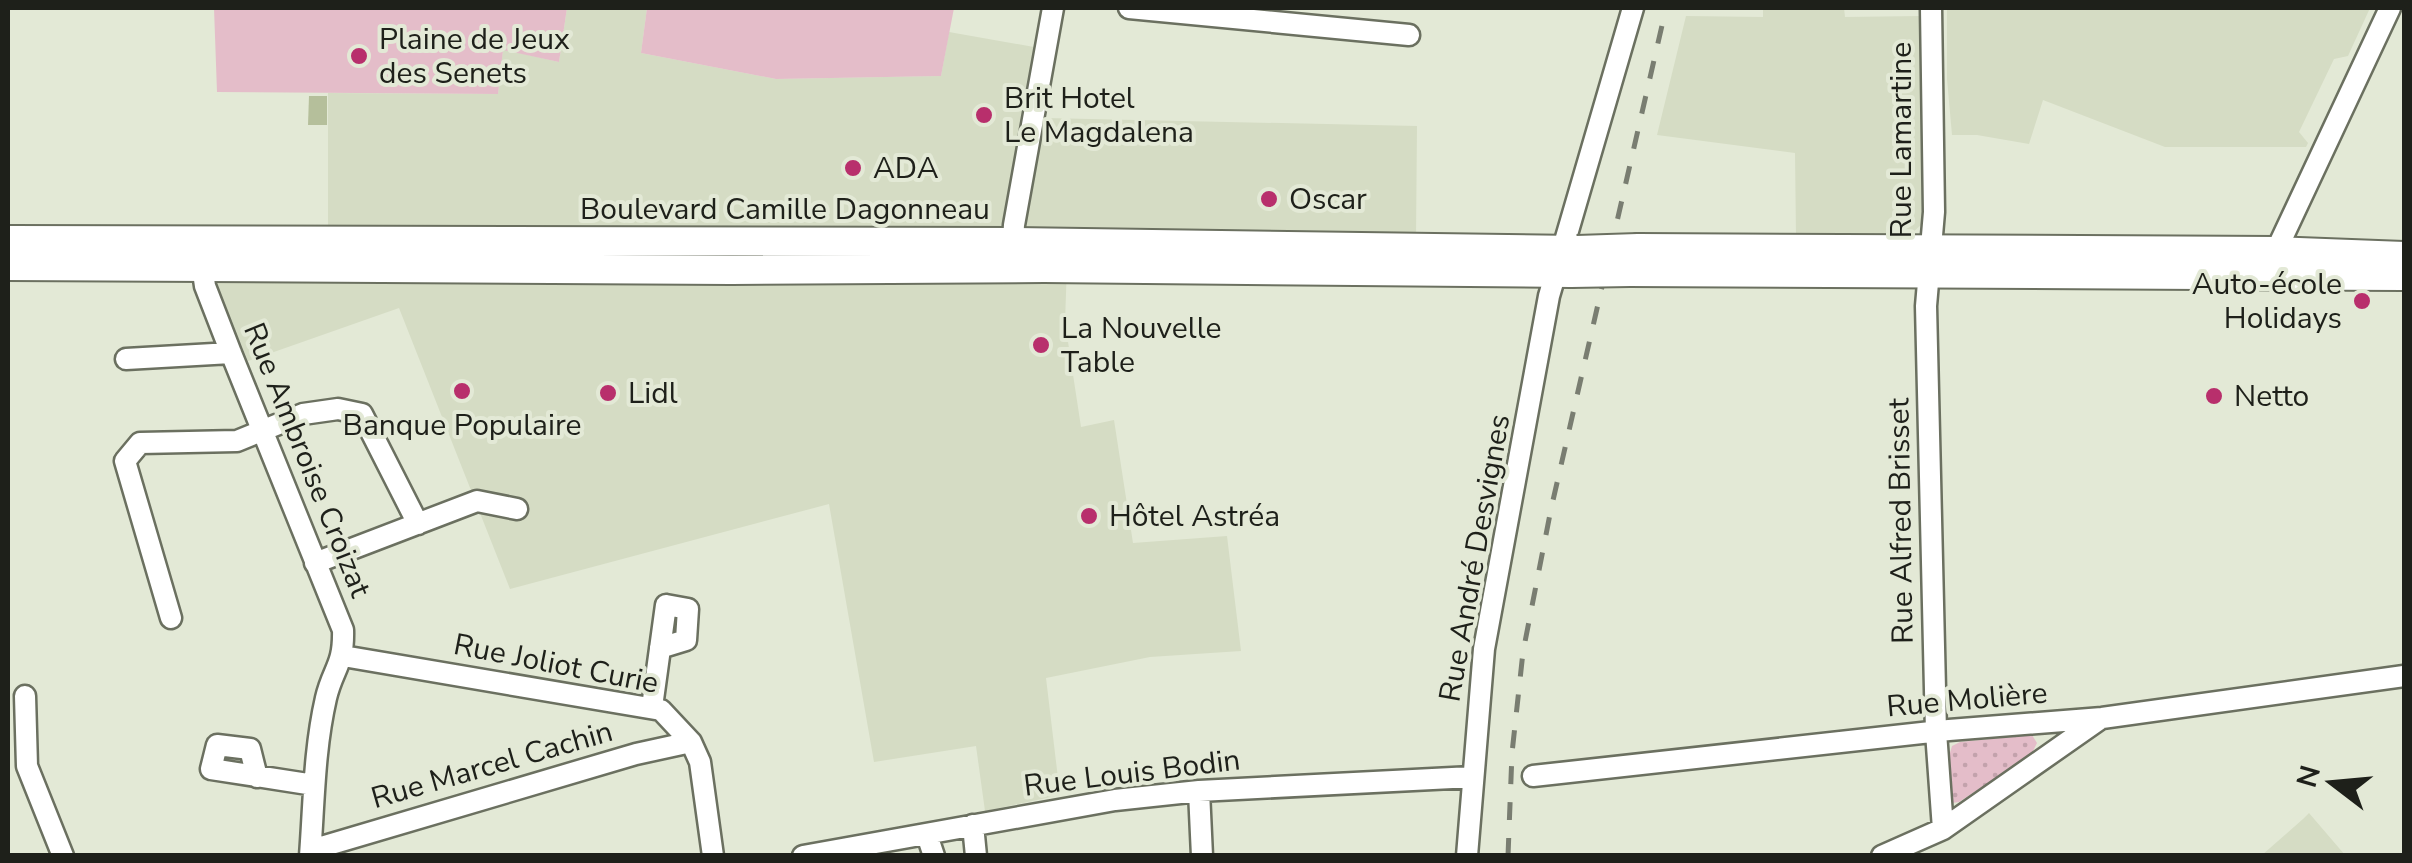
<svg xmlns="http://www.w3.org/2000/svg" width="2412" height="863" font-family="'Nunito Sans',sans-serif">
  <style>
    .built { fill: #d5dcc4 }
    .green { fill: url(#green-dots) }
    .pitch { fill: #e4bdc9 }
    .water { fill: #b5bf9b }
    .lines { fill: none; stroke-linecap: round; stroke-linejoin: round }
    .minor-casing { stroke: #6b7060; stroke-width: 25 }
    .major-casing { stroke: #6b7060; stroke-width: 32 }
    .minor { stroke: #fff; stroke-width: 20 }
    .major { stroke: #fff; stroke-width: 28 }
    .rail { stroke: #797d71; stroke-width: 5; stroke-dasharray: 18 18; stroke-linecap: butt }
    .major-bridge-casing { stroke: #6b7060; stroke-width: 32; stroke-linecap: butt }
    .major-bridge { stroke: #fff; stroke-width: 28 }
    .poi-dot { fill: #b82f6c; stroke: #e3e9d6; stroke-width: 4 }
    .labels { text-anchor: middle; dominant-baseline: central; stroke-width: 8; stroke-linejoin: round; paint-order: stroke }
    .poi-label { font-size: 30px; fill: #1e201a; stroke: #e3e9d6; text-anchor: start }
    .street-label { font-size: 30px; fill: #1e201a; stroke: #e3e9d6 }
  </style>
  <defs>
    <pattern id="green-dots" width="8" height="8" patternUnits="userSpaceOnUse" patternTransform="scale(2.5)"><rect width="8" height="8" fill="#e4bdc9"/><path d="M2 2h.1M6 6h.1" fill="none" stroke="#c3a2ac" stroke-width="1.8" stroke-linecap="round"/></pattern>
  </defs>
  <rect width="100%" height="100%" fill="#e3e9d6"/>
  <!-- built -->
  <path class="built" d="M 567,8 L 647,8 L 641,53 L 776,79 L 941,76 L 949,32 L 1034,47 L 1023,114 L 1045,118 L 1417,126 L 1416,237 L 1068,237 L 1065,322 L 1081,427 L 1114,420 L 1133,543 L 1227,536 L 1241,651 L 1150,657 L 1046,678 L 1060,795 L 985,811 L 976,746 L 874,762 L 829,504 L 510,589 L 399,308 L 248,361 L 213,278 L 328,276 L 328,93 L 498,94 L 503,49 L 559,62 Z
    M 1763,8 L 1844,8 L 1845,17 L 1921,16 L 1923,223 L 1909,236 L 1796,236 L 1795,153 L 1657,135 L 1686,16 L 1763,17 Z
    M 1947,8 L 2370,8 L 2348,56 L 2334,59 L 2299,132 L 2308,143 L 2306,147 L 2165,147 L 2043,100 L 2029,144 L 1977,135 L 1952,135 L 1947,79 Z
    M 2309,813 L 2345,855 L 2262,855 L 2303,819 Z"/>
  <!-- green -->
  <path class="green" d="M 2032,735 L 2037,743 L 2031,755 L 1959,802 L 1952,803 L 1949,756 L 1952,746 L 1960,742 Z"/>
  <!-- pitch -->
  <path class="pitch" d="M 214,8 L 567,8 L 559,62 L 503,50 L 498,94 L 217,92 Z
    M 647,8 L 954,8 L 941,76 L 776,79 L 641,53 Z"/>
  <!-- water -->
  <path class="water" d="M 309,96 L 327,96 L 327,125 L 308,125 Z"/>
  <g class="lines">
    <defs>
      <path id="minor" d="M 1129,8 L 1409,35
        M 1931,8 L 1934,212 L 1926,306 L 1936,732 L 1943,829
        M 2276,251 L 2390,8
        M 1012,256 L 1014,225 L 1053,8
        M 202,265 L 205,286 L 231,353 L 343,630 C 344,666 333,668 326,698 C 314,750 314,803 310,856
        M 126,359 L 231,353
        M 315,563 L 477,501 L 517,509
        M 171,618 L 125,461 L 140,443 L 237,441 L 303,414 L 338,409 L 362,414 L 418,524
        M 343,656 L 661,710 L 691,742 L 700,762 L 713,856
        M 25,696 L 27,766 L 63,856
        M 652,707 L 666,605 L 688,609 L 686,640 L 660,648
        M 1533,776 L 1949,730 L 2102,718 L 2404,676
        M 257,777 L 250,749 L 217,745 L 211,769 L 314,785
        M 1199,791 L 1202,856
        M 973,825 L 976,856
        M 927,835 L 934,856
        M 311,850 L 636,754 L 691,742
        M 803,856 L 1115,800 L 1199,791 L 1472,777
        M 1467,856 L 1484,649 L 1549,296 L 1633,8
        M 1882,856 L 1943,829 L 2100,719"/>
      <path id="major" d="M 8,240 L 1013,242 L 1577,250
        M 1638,248 L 2276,251 L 2404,256
        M 8,266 L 731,270 L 1044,268 L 1571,273
        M 1630,272 L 2404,276"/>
    </defs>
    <!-- minor casing -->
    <use href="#minor" class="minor-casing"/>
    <!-- major casing -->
    <use href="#major" class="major-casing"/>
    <!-- minor -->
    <use href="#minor" class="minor"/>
    <!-- major -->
    <use href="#major" class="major"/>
    <!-- rail -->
    <path class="rail" d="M 1508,856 L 1512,753 L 1523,652 L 1551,509 L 1666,8"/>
    <defs>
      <path id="major-bridge" d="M 1577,250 L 1638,248
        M 1571,273 L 1630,272"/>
    </defs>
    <!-- major-bridge casing -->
    <use href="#major-bridge" class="major-bridge-casing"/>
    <!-- major-bridge -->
    <use href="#major-bridge" class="major-bridge"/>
  </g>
  <!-- markers -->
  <g class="poi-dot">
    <circle cx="359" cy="56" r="10"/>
    <circle cx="984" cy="115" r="10"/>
    <circle cx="853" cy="168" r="10"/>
    <circle cx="1269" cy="199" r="10"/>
    <circle cx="2362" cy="301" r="10"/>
    <circle cx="1041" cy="345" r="10"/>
    <circle cx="462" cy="391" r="10"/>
    <circle cx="608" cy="393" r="10"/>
    <circle cx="2214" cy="396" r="10"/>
    <circle cx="1089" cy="516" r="10"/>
  </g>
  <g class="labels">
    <!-- poi labels -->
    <g class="poi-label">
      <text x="379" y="39">Plaine de Jeux<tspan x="379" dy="34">des Senets</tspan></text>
      <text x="1004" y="98">Brit Hotel<tspan x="1004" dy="34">Le Magdalena</tspan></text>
      <text x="873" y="168">ADA</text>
      <text x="1289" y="199">Oscar</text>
      <text x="2342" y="284" text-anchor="end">Auto-école<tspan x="2342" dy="34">Holidays</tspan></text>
      <text x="1061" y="328">La Nouvelle<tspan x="1061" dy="34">Table</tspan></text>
      <text x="628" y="393">Lidl</text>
      <text x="2234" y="396">Netto</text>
      <text x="462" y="425" text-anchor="middle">Banque Populaire</text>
      <text x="1109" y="516">Hôtel Astréa</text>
    </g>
    <!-- street labels -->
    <g class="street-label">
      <text transform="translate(1901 140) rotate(-90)">Rue Lamartine</text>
      <text x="785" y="209">Boulevard Camille Dagonneau</text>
      <text transform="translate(307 460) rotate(68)">Rue Ambroise Croizat</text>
      <text transform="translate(1901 521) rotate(-91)">Rue Alfred Brisset</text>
      <text transform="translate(1475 558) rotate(-80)">Rue André Desvignes</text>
      <text transform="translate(556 664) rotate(11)">Rue Joliot Curie</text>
      <text transform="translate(1967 700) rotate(-5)">Rue Molière</text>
      <text transform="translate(492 765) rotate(-16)">Rue Marcel Cachin</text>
      <text transform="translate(1132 773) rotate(-7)">Rue Louis Bodin</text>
    </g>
  </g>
  <!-- border -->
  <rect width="2412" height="863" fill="none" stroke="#1e201a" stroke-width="20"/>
  <!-- north arrow -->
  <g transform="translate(2332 783) rotate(286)" stroke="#e3e9d6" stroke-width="8" paint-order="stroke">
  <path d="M0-8L18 38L0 25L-18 38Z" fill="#1e201a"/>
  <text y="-15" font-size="28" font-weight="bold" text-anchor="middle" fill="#1e201a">N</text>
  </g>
</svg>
